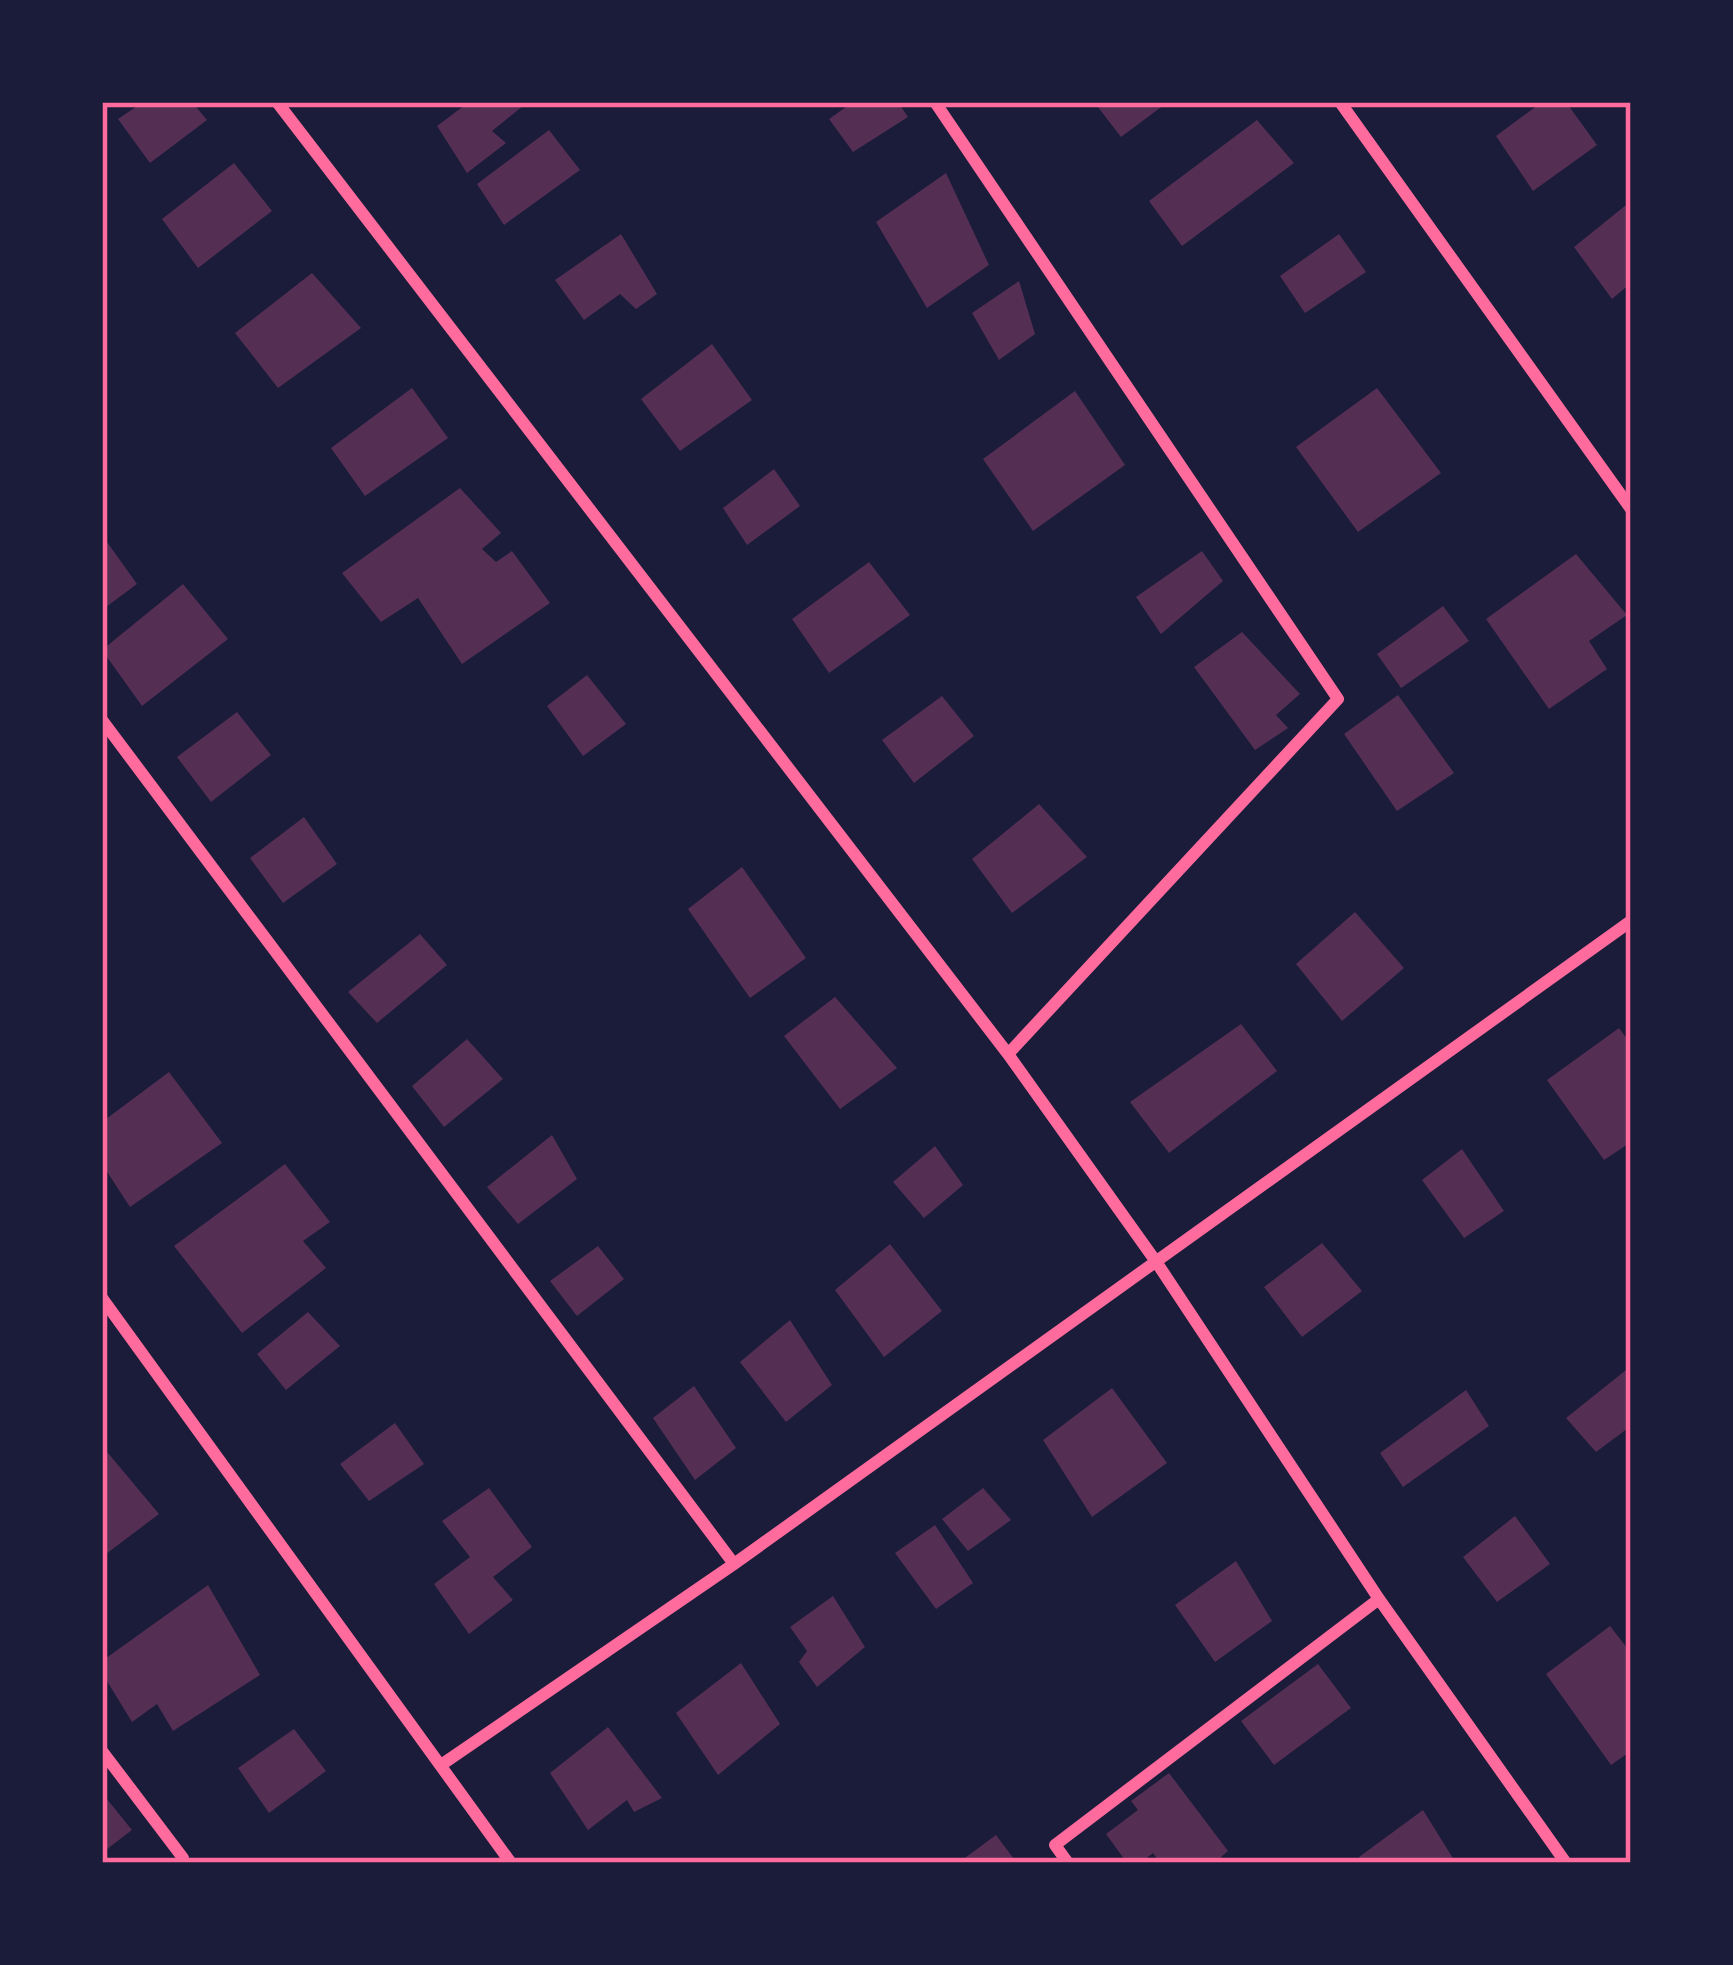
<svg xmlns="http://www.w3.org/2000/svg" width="1733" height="1965" font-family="'Alegreya Sans',sans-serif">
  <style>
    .building { fill: #542f53 }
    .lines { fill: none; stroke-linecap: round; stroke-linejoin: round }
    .minor { stroke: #ff6b9d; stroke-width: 12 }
    .neatline { fill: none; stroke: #ff6b9d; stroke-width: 4.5 }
  </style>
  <rect width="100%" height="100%" fill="#1b1b3a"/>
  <!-- building -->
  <path class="building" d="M 143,102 L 192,102 L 207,120 L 150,163 L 118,119 Z
    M 469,102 L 528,102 L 492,131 L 506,143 L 467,173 L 437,126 Z
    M 853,102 L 898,102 L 908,117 L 853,152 L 829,119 Z
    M 1094,102 L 1168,102 L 1121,137 Z
    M 1542,102 L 1566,102 L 1597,145 L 1533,191 L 1496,136 Z
    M 1257,120 L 1294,163 L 1182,246 L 1149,201 Z
    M 549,130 L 580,170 L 504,225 L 477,184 Z
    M 234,163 L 272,211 L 198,268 L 162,219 Z
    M 946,173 L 989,265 L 927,308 L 876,222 Z
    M 1631,201 L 1631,283 L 1612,299 L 1574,247 Z
    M 621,234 L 657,294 L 636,309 L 620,294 L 584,320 L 555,280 Z
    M 1339,234 L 1366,272 L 1305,313 L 1280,276 Z
    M 312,273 L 361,328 L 278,388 L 235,333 Z
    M 1019,281 L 1035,334 L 999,360 L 972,313 Z
    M 712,344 L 752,400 L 680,451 L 641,399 Z
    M 412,388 L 448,438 L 365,496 L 331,448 Z
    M 1377,388 L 1441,473 L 1358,532 L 1296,447 Z
    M 1075,391 L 1125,465 L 1033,531 L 983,459 Z
    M 774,469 L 800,506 L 747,545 L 723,508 Z
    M 460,488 L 501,533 L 482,549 L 496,562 L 512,551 L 550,603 L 462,664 L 418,598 L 381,622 L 342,573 Z
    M 102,535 L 137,584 L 102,610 Z
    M 1202,551 L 1223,581 L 1161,634 L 1136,597 Z
    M 1576,554 L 1627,615 L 1589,641 L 1607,669 L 1549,709 L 1486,619 Z
    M 869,562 L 910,615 L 829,673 L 792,619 Z
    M 183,584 L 228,639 L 142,706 L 102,650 Z
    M 1443,606 L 1469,641 L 1401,688 L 1377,654 Z
    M 1242,632 L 1300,694 L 1276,715 L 1288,728 L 1255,750 L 1194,667 Z
    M 587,675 L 626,724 L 583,756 L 547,706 Z
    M 1398,695 L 1454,773 L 1397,811 L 1344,734 Z
    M 942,696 L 974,736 L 914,783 L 882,740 Z
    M 237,712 L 271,755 L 211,802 L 177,757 Z
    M 1039,804 L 1087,857 L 1012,913 L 972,859 Z
    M 304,817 L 337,864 L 283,903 L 250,858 Z
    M 742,867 L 806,958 L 750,998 L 688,909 Z
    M 1355,912 L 1404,968 L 1342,1021 L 1296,964 Z
    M 420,934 L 447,965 L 377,1023 L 348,992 Z
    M 835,997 L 897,1068 L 840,1109 L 784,1036 Z
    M 1241,1024 L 1277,1071 L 1169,1153 L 1130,1102 Z
    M 1619,1028 L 1631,1044 L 1631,1142 L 1604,1160 L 1547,1080 Z
    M 467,1039 L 503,1079 L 444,1127 L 412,1086 Z
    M 169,1072 L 222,1143 L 130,1207 L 102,1164 L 102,1122 Z
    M 552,1135 L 577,1179 L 518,1224 L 487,1187 Z
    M 935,1146 L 963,1185 L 924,1218 L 893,1182 Z
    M 1462,1149 L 1504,1211 L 1464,1238 L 1422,1180 Z
    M 285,1164 L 330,1222 L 303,1241 L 326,1268 L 242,1333 L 174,1246 Z
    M 1322,1243 L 1362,1291 L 1302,1337 L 1264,1287 Z
    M 890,1244 L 942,1311 L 884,1357 L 835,1290 Z
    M 598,1246 L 624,1279 L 577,1316 L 550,1281 Z
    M 308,1312 L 340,1346 L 286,1390 L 257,1354 Z
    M 790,1320 L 832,1385 L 786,1422 L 740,1362 Z
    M 1626,1370 L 1631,1375 L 1631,1426 L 1596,1452 L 1566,1418 Z
    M 694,1386 L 736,1448 L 695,1480 L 653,1418 Z
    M 1112,1388 L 1167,1463 L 1092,1517 L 1043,1440 Z
    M 1466,1390 L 1489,1426 L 1403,1487 L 1380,1453 Z
    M 395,1423 L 424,1464 L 369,1501 L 340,1464 Z
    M 108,1453 L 159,1514 L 102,1557 L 102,1458 Z
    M 489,1488 L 532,1547 L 493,1577 L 513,1600 L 469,1634 L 434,1584 L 470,1557 L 442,1521 Z
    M 983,1488 L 1011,1520 L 968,1551 L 942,1519 Z
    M 1515,1516 L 1550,1564 L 1497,1602 L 1463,1557 Z
    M 935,1525 L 973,1583 L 936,1609 L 895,1553 Z
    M 1236,1561 L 1272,1621 L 1215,1662 L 1175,1605 Z
    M 208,1585 L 260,1675 L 173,1731 L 157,1704 L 132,1722 L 102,1673 L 102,1661 Z
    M 833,1596 L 865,1647 L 817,1687 L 799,1662 L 807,1651 L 790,1627 Z
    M 1610,1626 L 1631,1653 L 1631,1751 L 1611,1765 L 1546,1674 Z
    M 741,1663 L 780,1724 L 718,1775 L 676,1713 Z
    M 1318,1664 L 1351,1708 L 1274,1765 L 1241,1721 Z
    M 608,1727 L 662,1798 L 634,1812 L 627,1800 L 588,1830 L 550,1773 Z
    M 294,1729 L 326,1771 L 269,1813 L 238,1768 Z
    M 1169,1773 L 1228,1851 L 1221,1857 L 1226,1863 L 1160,1863 L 1153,1853 L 1140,1863 L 1127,1863 L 1106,1834 L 1138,1810 L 1131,1801 Z
    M 102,1793 L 132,1830 L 102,1853 Z
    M 1423,1810 L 1456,1863 L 1363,1863 L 1359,1857 Z
    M 996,1835 L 1017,1863 L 958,1863 Z"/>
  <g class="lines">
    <!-- minor -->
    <path class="minor" d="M 277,102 L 1008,1054 L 1157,1263 L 1379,1599 L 1566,1863
      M 935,102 L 1338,699 L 1008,1054
      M 1340,102 L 1631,509
      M 102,720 L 734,1564
      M 102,1298 L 511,1863
      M 102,1751 L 183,1858 L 182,1863
      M 441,1765 L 734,1564 L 1631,921
      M 1068,1863 L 1055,1845 L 1379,1599"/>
  </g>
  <!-- border -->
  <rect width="1733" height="1965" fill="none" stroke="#1b1b3a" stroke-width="210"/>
  <rect x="105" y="105" width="1523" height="1755" class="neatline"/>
</svg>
